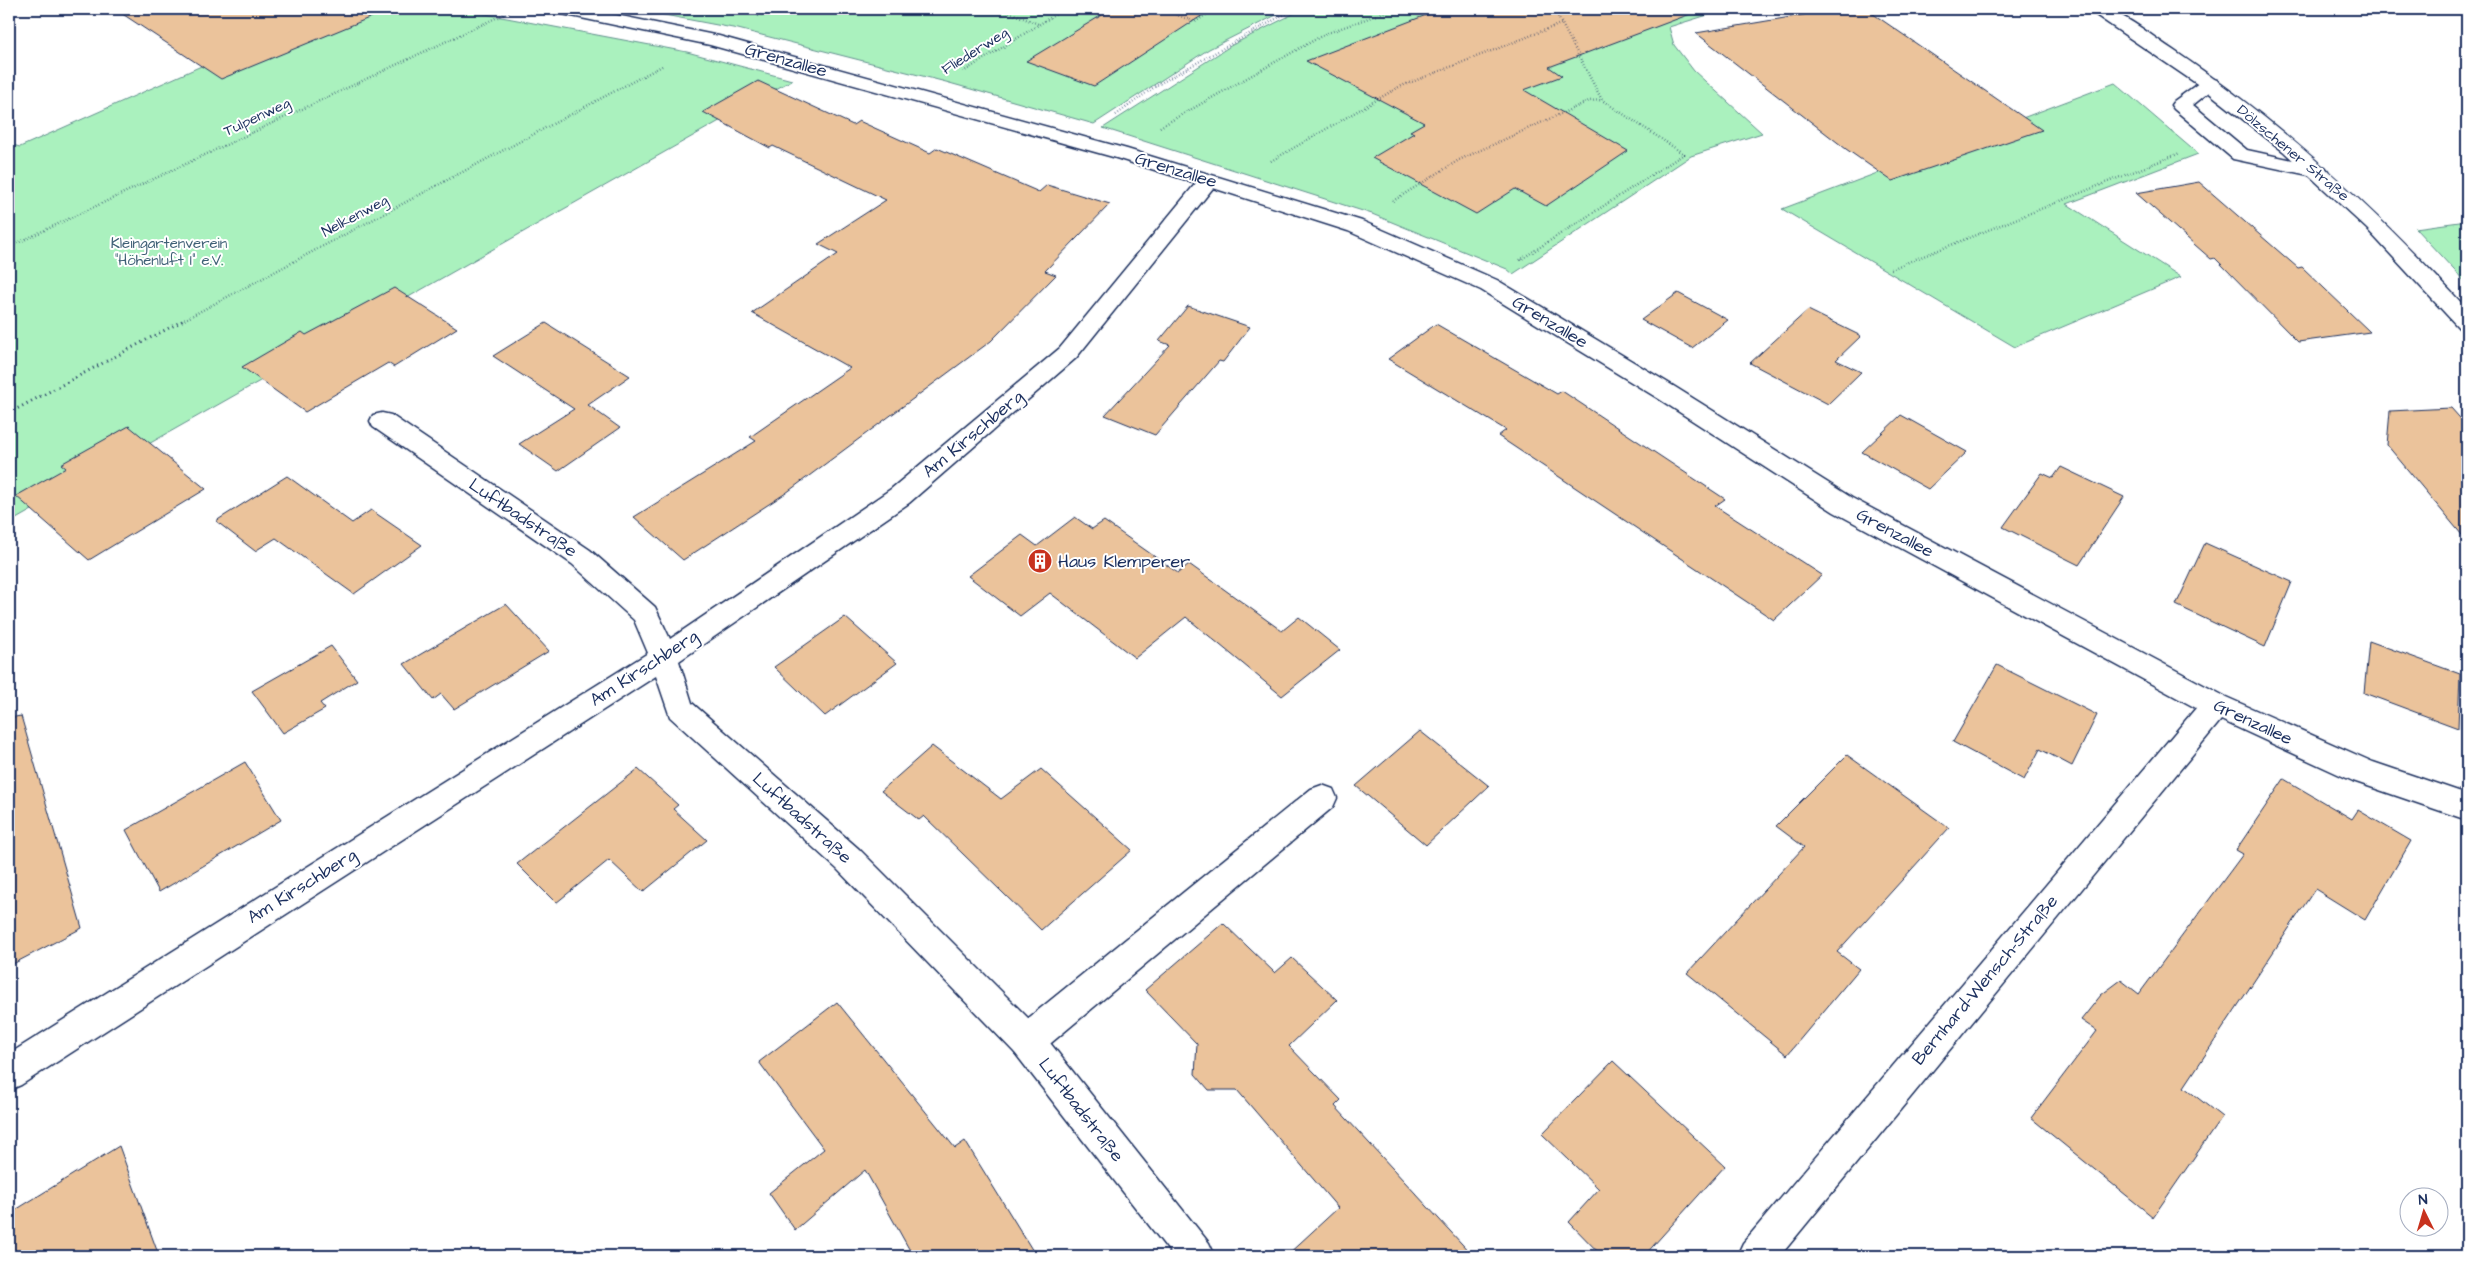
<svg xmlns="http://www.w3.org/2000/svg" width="2476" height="1265" font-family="'Architects Daughter',sans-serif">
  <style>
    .green { fill: #aaf1be; stroke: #62908e }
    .building { fill: #ebc39b; stroke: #1b2f5e }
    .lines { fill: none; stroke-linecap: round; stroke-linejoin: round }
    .service-casing { stroke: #1b2f5e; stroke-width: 3 }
    .minor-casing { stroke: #1b2f5e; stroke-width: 3 }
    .tertiary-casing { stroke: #1b2f5e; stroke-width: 3 }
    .path-far1 { stroke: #1b2f5e; stroke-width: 2.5; stroke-dasharray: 0.5 2.5; stroke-linecap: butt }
    .path { stroke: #1b2f5e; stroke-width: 3; stroke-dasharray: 1 4; stroke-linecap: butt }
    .service { fill: #fff; fill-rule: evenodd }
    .minor { fill: #fff; fill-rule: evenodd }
    .tertiary { fill: #fff; fill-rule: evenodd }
    .labels { text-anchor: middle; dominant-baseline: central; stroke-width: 4; stroke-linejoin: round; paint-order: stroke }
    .far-street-label { font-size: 15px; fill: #1b2f5e; stroke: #fff }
    .far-park-label { font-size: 15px; fill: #3f6076; stroke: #fff }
    .street-label { font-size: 18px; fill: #1b2f5e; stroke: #fff }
    .poi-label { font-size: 18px; fill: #1b2f5e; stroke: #fff; text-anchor: start }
  </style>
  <rect width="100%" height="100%" fill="#fff"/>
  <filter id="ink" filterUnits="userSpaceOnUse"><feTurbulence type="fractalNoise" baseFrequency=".02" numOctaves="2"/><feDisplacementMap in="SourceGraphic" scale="10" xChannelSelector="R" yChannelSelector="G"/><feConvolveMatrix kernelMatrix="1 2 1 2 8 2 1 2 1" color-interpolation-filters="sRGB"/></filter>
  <g filter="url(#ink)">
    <!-- green -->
    <path class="green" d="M 329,9 L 459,9 L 687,52 L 792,80 L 9,523 L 9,144 L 20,147 Z
      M 633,9 L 1288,9 L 1209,49 L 1094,124 L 946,82 L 738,29 Z
      M 1303,9 L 1727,9 L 1669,27 L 1674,45 L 1694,71 L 1762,133 L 1691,156 L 1513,274 L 1507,269 L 1372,214 L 1103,128 L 1232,45 Z
      M 2115,83 L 2198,154 L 2067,204 L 2181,277 L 2015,347 L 1782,209 Z
      M 2467,221 L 2467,284 L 2415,228 Z"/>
    <!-- building -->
    <path class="building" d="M 115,9 L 385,9 L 386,11 L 221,79 Z
      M 1112,9 L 1212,9 L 1094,86 L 1026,61 Z
      M 1442,9 L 1692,9 L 1693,13 L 1549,67 L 1562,76 L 1524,90 L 1628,151 L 1546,206 L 1515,189 L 1476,214 L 1372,158 L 1414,133 L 1410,131 L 1424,123 L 1306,61 Z
      M 1838,9 L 1866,9 L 2042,130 L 1892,181 L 1846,149 L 1696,33 Z
      M 758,81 L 853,125 L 859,121 L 930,153 L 937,148 L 1039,192 L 1047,185 L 1110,204 L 1045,271 L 1056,275 L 991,341 L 786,493 L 683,560 L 634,517 L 756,441 L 750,437 L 850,368 L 752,313 L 838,254 L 818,244 L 886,200 L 773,146 L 770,148 L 703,112 Z
      M 2199,182 L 2298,268 L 2302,267 L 2370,332 L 2298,342 L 2215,258 L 2211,259 L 2136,193 Z
      M 394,288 L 457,328 L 394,367 L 388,363 L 305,412 L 242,367 L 302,332 L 306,335 Z
      M 1678,293 L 1728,320 L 1692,348 L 1641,320 Z
      M 1188,306 L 1250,327 L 1223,362 L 1219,361 L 1155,435 L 1105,415 L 1170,345 L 1159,341 Z
      M 1808,310 L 1861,336 L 1836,360 L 1861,372 L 1828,404 L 1750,363 Z
      M 546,323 L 630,376 L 588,405 L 620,428 L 558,471 L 519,444 L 574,409 L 493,356 Z
      M 1436,324 L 1557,394 L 1562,391 L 1725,499 L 1715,506 L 1822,575 L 1774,620 L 1498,436 L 1506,430 L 1388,359 Z
      M 2451,408 L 2467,426 L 2467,541 L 2387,445 L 2390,411 Z
      M 1901,415 L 1967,452 L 1928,489 L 1862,452 Z
      M 129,426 L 206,489 L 89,560 L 16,496 L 66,468 L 61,464 Z
      M 2061,467 L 2124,497 L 2079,565 L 2003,527 L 2042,473 L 2053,478 Z
      M 287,476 L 352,523 L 371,510 L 422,545 L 354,594 L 276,538 L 255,551 L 216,521 Z
      M 1075,517 L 1092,529 L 1104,521 L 1178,573 L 1189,564 L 1282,631 L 1299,617 L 1340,650 L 1282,696 L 1186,617 L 1135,658 L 1050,593 L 1020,616 L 968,576 L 1022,535 L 1037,546 Z
      M 2205,543 L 2292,582 L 2265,647 L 2176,605 Z
      M 506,604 L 549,651 L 454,709 L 441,694 L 433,700 L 404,664 Z
      M 845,617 L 897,663 L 825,716 L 774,667 Z
      M 2369,641 L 2460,674 L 2458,728 L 2364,693 Z
      M 331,646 L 357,680 L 320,703 L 325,709 L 283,733 L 252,691 Z
      M 1997,665 L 2097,715 L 2072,766 L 2040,749 L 2024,780 L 1953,742 Z
      M 21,716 L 82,928 L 9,966 L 9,718 Z
      M 1420,731 L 1489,786 L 1426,845 L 1356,786 Z
      M 932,746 L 1001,799 L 1041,769 L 1132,850 L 1041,930 L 924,816 L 919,820 L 881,791 Z
      M 1847,755 L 1949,828 L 1837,952 L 1859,969 L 1787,1055 L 1687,973 L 1804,847 L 1776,826 Z
      M 245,762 L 281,820 L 159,892 L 126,830 Z
      M 638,769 L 678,805 L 673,809 L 707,840 L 643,892 L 609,860 L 556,903 L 517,864 Z
      M 2284,779 L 2352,819 L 2358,810 L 2411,841 L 2365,920 L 2315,889 L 2184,1087 L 2222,1117 L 2153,1217 L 2031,1118 L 2097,1031 L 2081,1020 L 2101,995 L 2121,980 L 2139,994 L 2243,854 L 2236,850 Z
      M 1223,923 L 1275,973 L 1292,958 L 1337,1000 L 1289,1046 L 1341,1100 L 1335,1106 L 1473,1256 L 1286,1256 L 1338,1208 L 1237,1090 L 1209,1090 L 1195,1074 L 1197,1044 L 1145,990 Z
      M 837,1002 L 955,1148 L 965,1141 L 1036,1256 L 913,1256 L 865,1170 L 795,1230 L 769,1193 L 824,1149 L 759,1062 Z
      M 1613,1061 L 1725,1166 L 1644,1256 L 1602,1256 L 1569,1222 L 1599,1189 L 1542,1134 Z
      M 119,1146 L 159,1256 L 9,1256 L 9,1214 Z"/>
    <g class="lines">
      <defs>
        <path id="service" d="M 2210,78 L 2217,80 L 2219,84 L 2193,105 L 2247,150 L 2325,167 L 2328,171 L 2325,175 L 2318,177 L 2233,159 L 2174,109 L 2171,105 L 2174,101 L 2203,80 Z
          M 1322,785 L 1333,789 L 1337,798 L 1333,807 L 1039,1053 L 1027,1058 L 1015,1053 L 1010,1041 L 1015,1029 L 1311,789 Z"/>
        <path id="minor" d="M 553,9 L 587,9 L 719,36 L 1127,149 L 1362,221 L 1497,280 L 1675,387 L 1852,498 L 2226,697 L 2373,762 L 2467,794 L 2467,820 L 2353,781 L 2221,720 L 1780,1256 L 1737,1256 L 1743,1243 L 2196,708 L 1834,512 L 1659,399 L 1481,290 L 1348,231 L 1213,188 L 1076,358 L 909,503 L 679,661 L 692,703 L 859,849 L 1039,1029 L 1209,1243 L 1215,1256 L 1173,1256 L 1015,1053 L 837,869 L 670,717 L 656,676 L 21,1085 L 9,1090 L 9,1054 L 648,653 L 634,620 L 572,564 L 373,427 L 370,421 L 373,415 L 382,413 L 391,415 L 590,550 L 655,607 L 670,639 L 891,489 L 1060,348 L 1196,183 L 1113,157 L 710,45 L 562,14 L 556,13 Z"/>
        <path id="tertiary" d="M 2087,9 C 2093,9 2104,7 2109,10 C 2132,19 2153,37 2173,50 C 2283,124 2378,212 2467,309 L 2467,330 L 2459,328 L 2367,229 L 2283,151 L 2203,88 Z"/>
      </defs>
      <!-- service casing -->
      <use href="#service" class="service-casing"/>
      <!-- minor casing -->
      <use href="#minor" class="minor-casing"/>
      <!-- tertiary casing -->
      <use href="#tertiary" class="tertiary-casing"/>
      <!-- path-far1 -->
      <path class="path-far1" d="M 1001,9 L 1038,24
        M 1162,9 L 1195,22 L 1215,9
        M 758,16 L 771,9
        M 963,72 L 1064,9
        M 1116,115 L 1157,85 L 1294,9
        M 1160,127 L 1325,34 L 1393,9
        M 1271,161 L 1399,87 L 1563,23
        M 1393,201 L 1459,160 L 1589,101 L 1602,100
        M 9,247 L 515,9
        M 1520,260 L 1684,154 L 1602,100 L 1554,9
        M 1891,269 L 2180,153
        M 182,321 L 662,66"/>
      <!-- path -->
      <path class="path" d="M 9,413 L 184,320"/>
      <!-- service -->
      <use href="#service" class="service"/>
      <!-- minor -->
      <use href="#minor" class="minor"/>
      <!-- tertiary -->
      <use href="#tertiary" class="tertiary"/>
    </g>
  </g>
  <!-- icons -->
  <defs>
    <symbol id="building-disc" viewBox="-11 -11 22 22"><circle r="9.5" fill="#c8321e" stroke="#fff"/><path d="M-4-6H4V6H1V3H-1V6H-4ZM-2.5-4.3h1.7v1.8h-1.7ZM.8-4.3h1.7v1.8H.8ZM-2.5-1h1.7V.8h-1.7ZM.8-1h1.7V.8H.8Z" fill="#fff"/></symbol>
  </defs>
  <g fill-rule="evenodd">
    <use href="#building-disc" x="1026" y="547" width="28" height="28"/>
  </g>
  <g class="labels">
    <!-- far-street labels -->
    <g class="far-street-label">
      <text transform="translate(975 51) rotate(-32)">Fliederweg</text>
      <text transform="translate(257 117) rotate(-25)">Tulpenweg</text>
      <text transform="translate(2293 153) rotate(40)">Dölzschener Straße</text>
      <text transform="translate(355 216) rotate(-28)">Nelkenweg</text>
    </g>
    <!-- far-park labels -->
    <g class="far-park-label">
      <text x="169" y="243">Kleingartenverein<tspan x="169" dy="17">"Höhenluft I" e.V.</tspan></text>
    </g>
    <!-- street labels -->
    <g class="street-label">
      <text transform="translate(786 60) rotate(16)">Grenzallee</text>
      <text transform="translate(1176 170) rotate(17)">Grenzallee</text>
      <text transform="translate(1550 322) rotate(31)">Grenzallee</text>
      <text transform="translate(973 434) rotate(-40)">Am Kirschberg</text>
      <text transform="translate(523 518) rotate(34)">Luftbadstraße</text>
      <text transform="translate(1895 533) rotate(28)">Grenzallee</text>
      <text transform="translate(644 668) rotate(-33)">Am Kirschberg</text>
      <text transform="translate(2253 722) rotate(25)">Grenzallee</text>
      <text transform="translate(802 818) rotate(42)">Luftbadstraße</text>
      <text transform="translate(302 886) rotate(-32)">Am Kirschberg</text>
      <text transform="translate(1985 980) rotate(-50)">Bernhard-Wensch-Straße</text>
      <text transform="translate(1081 1110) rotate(52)">Luftbadstraße</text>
    </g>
    <!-- poi labels -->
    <g class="poi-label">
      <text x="1058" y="561">Haus Klemperer</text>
    </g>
  </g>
  <!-- margin -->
  <rect width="2476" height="1265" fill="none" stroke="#fff" stroke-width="30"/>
  <rect x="15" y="15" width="2446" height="1235" fill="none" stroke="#1b2f5e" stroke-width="2" filter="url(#ink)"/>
  <!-- north arrow -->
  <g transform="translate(2424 1212) rotate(355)"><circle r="24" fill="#ffffff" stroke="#a4acbf"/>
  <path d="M0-4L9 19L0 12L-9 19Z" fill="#c8321e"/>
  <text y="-8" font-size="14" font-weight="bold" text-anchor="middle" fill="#1b2f5e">N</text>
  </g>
</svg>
